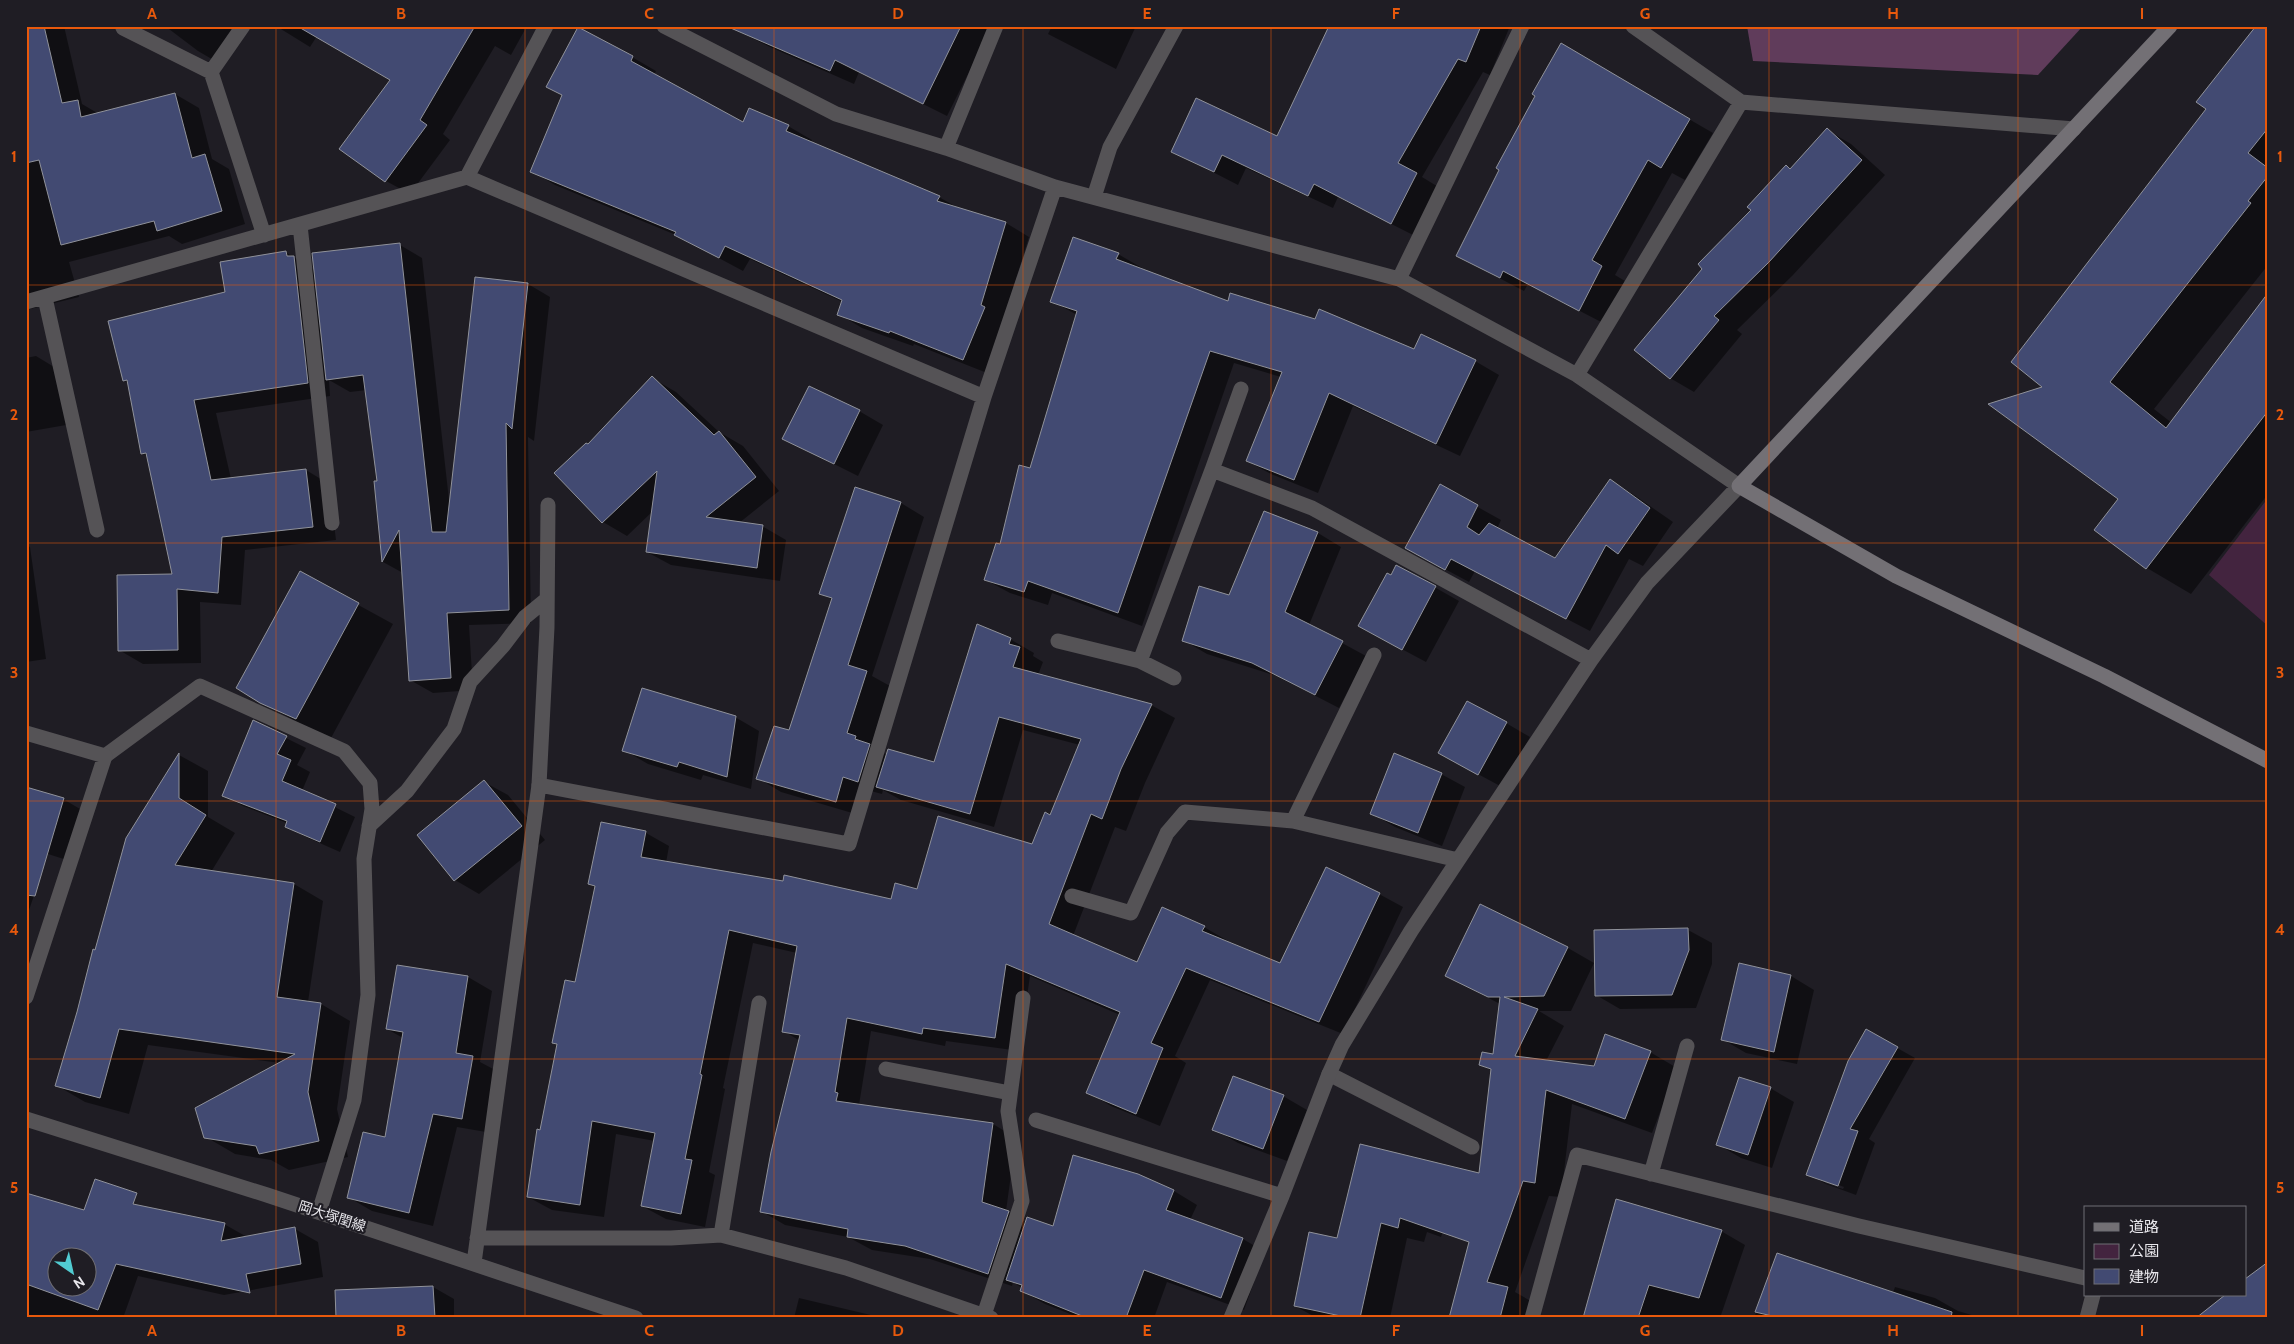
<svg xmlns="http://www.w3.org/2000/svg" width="2294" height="1344" font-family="Cabin,'Noto Sans JP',sans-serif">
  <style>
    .green { fill: #43243f }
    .forest { fill: #603c5b }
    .shadow { fill: #0007; fill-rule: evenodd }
    .building { fill: #424a72; stroke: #90929a; fill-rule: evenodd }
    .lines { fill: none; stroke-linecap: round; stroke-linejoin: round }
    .lane { stroke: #555356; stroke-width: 15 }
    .street { stroke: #555356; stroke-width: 15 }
    .secondary { stroke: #737075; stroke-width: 15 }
    .grid { fill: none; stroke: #e8590c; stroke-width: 1; stroke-opacity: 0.55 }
    .labels { text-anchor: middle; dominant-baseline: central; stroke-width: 4.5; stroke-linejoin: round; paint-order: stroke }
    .street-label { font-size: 14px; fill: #e8e7ec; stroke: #1f1d24 }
    .neatline { fill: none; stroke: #e8590c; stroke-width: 2 }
    .grid-label { font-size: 16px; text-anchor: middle; font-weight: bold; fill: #e8590c }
  </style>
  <rect width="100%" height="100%" fill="#1f1d24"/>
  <!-- green -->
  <path class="green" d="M 2268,498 L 2268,626 L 2209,575 Z"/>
  <!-- forest -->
  <path class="forest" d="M 1747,26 L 2083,26 L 2038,75 L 1753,61 Z"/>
  <!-- shadow -->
  <path class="shadow" d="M 26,26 L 64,26 L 82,104 L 99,114 L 175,94 L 199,108 L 212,159 L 229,169 L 245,224 L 182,244 L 169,236 L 69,262 L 79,297 L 26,310 Z
    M 165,26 L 238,26 L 222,65 L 198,51 Z
    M 276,26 L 527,26 L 511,55 L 495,46 L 443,134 L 450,140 L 410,194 L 386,181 L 341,148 L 391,79 L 317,36 L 310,47 Z
    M 728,26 L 992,26 L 947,116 L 859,72 L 854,84 L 770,47 Z
    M 1052,26 L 1136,26 L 1116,69 L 1048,34 Z
    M 1333,26 L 1510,26 L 1490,75 L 1483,72 L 1422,177 L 1440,188 L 1415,236 L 1338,197 L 1333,208 L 1246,168 L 1238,185 L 1172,151 L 1278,137 Z
    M 2268,26 L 2268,265 L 2154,409 L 2172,423 L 2268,295 L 2268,494 L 2191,594 L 2147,568 L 2120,499 L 2044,387 L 2208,108 Z
    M 1561,45 L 1713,133 L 1685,180 L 1672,173 L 1615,275 L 1625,281 L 1603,323 L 1528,284 L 1524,291 L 1457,256 Z
    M 632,57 L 656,71 L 654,75 L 743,124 L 788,126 L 812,140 L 811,143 L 939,197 L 960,209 L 1006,223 L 1029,237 L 987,373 L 914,344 L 913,346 L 862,328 L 839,314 L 843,302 L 750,259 L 743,271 L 676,235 L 555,185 L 532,171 Z
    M 1827,130 L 1851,144 L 1885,175 L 1793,275 L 1737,330 L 1742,334 L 1694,392 L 1670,378 L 1786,167 L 1791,169 Z
    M 400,245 L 422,258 L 449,500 L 528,284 L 550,297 L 534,441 L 528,437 L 531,623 L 469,625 L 473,690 L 433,693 L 410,680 L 403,573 L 383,562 L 375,482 L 379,482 L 367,390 L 350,392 L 329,380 L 330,396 L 216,413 L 231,479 L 306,470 L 329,484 L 336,540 L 245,550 L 241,605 L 200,602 L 201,663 L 143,664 L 119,650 L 174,575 L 149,457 L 142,453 L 129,383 L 124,381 L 227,293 L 285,252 L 315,270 Z
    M 1118,254 L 1142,268 L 1141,270 L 1229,303 L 1414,351 L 1475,361 L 1499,375 L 1460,456 L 1353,406 L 1318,493 L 1271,474 L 1247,461 L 1281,377 L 1234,363 L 1142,626 L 1052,593 L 1048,605 L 1010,593 L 986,580 L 1031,469 L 1077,315 L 1052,301 Z
    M 36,356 L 64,373 L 72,424 L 26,432 L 26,358 Z
    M 652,378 L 676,392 L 719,432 L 743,446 L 779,491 L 739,523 L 762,526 L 786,540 L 780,581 L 671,565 L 647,552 L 653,511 L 627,536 L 603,522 L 556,473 L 588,445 Z
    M 859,411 L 883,425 L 858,476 L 784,439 Z
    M 1611,481 L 1634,495 L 1673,522 L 1643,566 L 1629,559 L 1590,631 L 1475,571 L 1469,582 L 1430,561 L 1440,486 L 1501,520 L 1497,529 L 1555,559 Z
    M 856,488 L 901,503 L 924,517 L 872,676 L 890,686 L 871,746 L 887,755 L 935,764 L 1010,639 L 1034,653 L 1033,656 L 1043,662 L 1038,675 L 1151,705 L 1175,718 L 1145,783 L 1126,831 L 1115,827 L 1073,936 L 1138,963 L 1204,927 L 1228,941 L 1227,943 L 1280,964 L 1379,894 L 1403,907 L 1343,1034 L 1210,980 L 1175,1056 L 1186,1063 L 1160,1126 L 1111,1106 L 1088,1092 L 1120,1015 L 1030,976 L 1019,1051 L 946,1041 L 945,1046 L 871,1031 L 859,1105 L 993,1124 L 1016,1138 L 1006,1211 L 1026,1223 L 1054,1228 L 1138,1175 L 1174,1191 L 1197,1205 L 1190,1220 L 1243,1239 L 1265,1252 L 1244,1310 L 1167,1282 L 1154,1318 L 1080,1318 L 1045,1304 L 1022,1291 L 1022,1288 L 1013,1282 L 1012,1286 L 930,1259 L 872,1250 L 848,1237 L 785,1225 L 761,1211 L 800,1041 L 784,1031 L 797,953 L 753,943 L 723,1088 L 725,1089 L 709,1172 L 715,1175 L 705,1227 L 666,1219 L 642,1206 L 655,1141 L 616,1134 L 604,1217 L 552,1210 L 528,1197 L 558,1045 L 554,1042 L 576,983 L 596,888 L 589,884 L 602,823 L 646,833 L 669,846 L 666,863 L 892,900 L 1033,845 L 1051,816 L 1080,745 L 1023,730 L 994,827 L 901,800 L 883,790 L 882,794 L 867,790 L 859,815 L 781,792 L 758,778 L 790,732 L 833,600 L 820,593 Z
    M 1265,512 L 1318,533 L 1341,547 L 1309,625 L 1366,656 L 1339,708 L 1277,676 L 1207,654 L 1183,640 L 1230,597 Z
    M 26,545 L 30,547 L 46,659 L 26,662 Z
    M 1397,566 L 1459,601 L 1426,662 L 1383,639 L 1391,576 Z
    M 300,573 L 393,624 L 331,738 L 297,722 L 261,702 Z
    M 735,717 L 759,731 L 751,789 L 703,775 L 701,780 L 648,764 L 624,750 Z
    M 254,722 L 306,748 L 297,765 L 310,772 L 302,791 L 355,817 L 340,852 L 306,837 L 286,826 L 287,823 L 243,806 L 224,795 Z
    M 1506,723 L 1530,737 L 1502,787 L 1463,766 Z
    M 179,755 L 208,771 L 208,817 L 235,833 L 211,872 L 294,884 L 323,901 L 308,1002 L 321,1004 L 350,1021 L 337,1109 L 348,1157 L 289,1170 L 271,1160 L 235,1154 L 206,1137 L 280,1063 L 148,1045 L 129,1114 L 85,1102 L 56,1085 L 128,839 Z
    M 1441,774 L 1465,787 L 1442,846 L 1395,827 L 1371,813 Z
    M 484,782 L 508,795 L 545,840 L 479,894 L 455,880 L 418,835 Z
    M 26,788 L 63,799 L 87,813 L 73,862 L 48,854 L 26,919 Z
    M 1480,906 L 1568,948 L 1594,963 L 1571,1011 L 1539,1011 L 1564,1026 L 1546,1061 L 1595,1067 L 1650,1052 L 1677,1068 L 1652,1133 L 1572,1104 L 1561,1197 L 1549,1196 L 1515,1292 L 1534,1303 L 1530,1318 L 1451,1318 L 1470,1243 L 1461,1238 L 1448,1215 L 1441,1237 L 1427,1232 L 1424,1242 L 1407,1238 L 1390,1318 L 1317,1318 L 1295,1306 L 1337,1240 L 1480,1174 L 1492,1071 L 1481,1064 L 1494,1055 L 1500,1004 L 1447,976 Z
    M 1688,930 L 1712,943 L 1712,964 L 1696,1008 L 1620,1009 L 1596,995 Z
    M 1791,976 L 1814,990 L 1797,1064 L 1746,1053 L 1722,1039 Z
    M 468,977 L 492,991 L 480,1062 L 497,1071 L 486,1132 L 457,1127 L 433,1226 L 372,1211 L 348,1197 L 386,1139 L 403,1038 L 387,1029 Z
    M 1867,1031 L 1915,1058 L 1869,1139 L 1875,1143 L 1856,1195 L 1826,1184 L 1808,1174 ZM 1825,1180 L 1844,1187 L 1843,1189 L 1825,1183 Z
    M 1770,1088 L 1794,1102 L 1772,1168 L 1741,1158 L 1717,1144 Z
    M 1283,1096 L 1307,1110 L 1287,1161 L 1238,1143 L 1214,1129 Z
    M 26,1194 L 98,1215 L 224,1224 L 247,1237 L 295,1229 L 318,1242 L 323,1277 L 224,1295 L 138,1276 L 123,1318 L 37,1318 L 26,1315 ZM 58,1256 L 88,1256 L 88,1286 L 58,1286 Z
    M 1721,1231 L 1745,1245 L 1720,1318 L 1584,1318 Z
    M 1778,1255 L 1851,1318 L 1754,1318 Z
    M 433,1287 L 454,1299 L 454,1318 L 382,1318 Z
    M 1895,1287 L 1935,1298 L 1958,1311 L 1982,1318 L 1884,1318 Z
    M 799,1298 L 875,1316 L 878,1318 L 794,1318 Z"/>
  <!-- building -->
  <path class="building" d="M 26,26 L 44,26 L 62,103 L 78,100 L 81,117 L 175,93 L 192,158 L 205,154 L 222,211 L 157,231 L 154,221 L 61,245 L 39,160 L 26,163 Z
    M 297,26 L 475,26 L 420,120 L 427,125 L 385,182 L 339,149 L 390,80 Z
    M 726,26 L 961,26 L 923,104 L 835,60 L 830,71 Z
    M 1329,26 L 1481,26 L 1466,62 L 1458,59 L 1398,163 L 1417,173 L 1391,224 L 1314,184 L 1308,196 L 1222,155 L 1214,172 L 1171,152 L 1196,98 L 1277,136 Z
    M 2256,26 L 2268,26 L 2268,128 L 2248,153 L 2268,168 L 2268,176 L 2248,201 L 2251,203 L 2110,382 L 2166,428 L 2268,293 L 2268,411 L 2146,569 L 2094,530 L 2118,499 L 1988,404 L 2042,387 L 2011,362 L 2206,109 L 2196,102 Z
    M 578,27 L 633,56 L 631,61 L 743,122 L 749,108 L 789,125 L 786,131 L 940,196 L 937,201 L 1006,222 L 981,305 L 985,307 L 963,360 L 890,331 L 889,333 L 837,315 L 842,300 L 725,246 L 719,258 L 674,235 L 676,232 L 530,172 L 562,95 L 546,87 Z
    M 1561,43 L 1690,119 L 1661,168 L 1648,160 L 1592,260 L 1602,266 L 1579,311 L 1503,271 L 1500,278 L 1456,256 L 1499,170 L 1496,168 L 1535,96 L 1532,94 Z
    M 1827,128 L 1862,160 L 1769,262 L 1714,316 L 1719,320 L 1670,379 L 1634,350 L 1702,269 L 1698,264 L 1751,210 L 1747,207 L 1786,165 L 1790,169 Z
    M 1073,237 L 1119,253 L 1116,259 L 1228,301 L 1230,293 L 1315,319 L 1319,309 L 1414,349 L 1421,334 L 1476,360 L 1436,444 L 1329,393 L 1294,480 L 1246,461 L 1282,372 L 1210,351 L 1118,613 L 1028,581 L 1024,592 L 984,580 L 996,543 L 1000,544 L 1019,465 L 1030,468 L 1077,311 L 1050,302 Z
    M 400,243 L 432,532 L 446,532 L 475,277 L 528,283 L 512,429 L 506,423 L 509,610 L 447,613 L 451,678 L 409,681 L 399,530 L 382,562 L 374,481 L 377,481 L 363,375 L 326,380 L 312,253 Z
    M 286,251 L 287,256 L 294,256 L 308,383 L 194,400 L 211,480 L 306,469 L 313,527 L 222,537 L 218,593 L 177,589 L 178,650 L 118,651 L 117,575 L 172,574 L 146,453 L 141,454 L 127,380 L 123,381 L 108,321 L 225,292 L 220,262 Z
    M 652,376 L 714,435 L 719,431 L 756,477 L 706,517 L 763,525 L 757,568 L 646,552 L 657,471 L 602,523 L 554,473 L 586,443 L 588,444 Z
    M 809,386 L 860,410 L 834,464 L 782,439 Z
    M 1610,479 L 1650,508 L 1618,554 L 1606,545 L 1566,619 L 1451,559 L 1445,570 L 1405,548 L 1440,484 L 1478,505 L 1467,527 L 1479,535 L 1489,523 L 1555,558 Z
    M 855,487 L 901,502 L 848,665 L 867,671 L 847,733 L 856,736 L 855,739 L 870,744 L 858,782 L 843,777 L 836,802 L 756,779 L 774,726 L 789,730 L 832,598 L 819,594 Z
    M 1264,511 L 1318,532 L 1285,612 L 1343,641 L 1315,695 L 1252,663 L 1182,641 L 1199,586 L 1229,595 Z
    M 1396,565 L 1436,586 L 1402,650 L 1358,626 L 1387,573 L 1391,575 Z
    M 300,571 L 359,603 L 296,719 L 260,703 L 236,688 Z
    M 977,624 L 1011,638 L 1009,644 L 1020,647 L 1013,667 L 1152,704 L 1121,769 L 1102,819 L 1091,814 L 1049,924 L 1137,962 L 1162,907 L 1205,926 L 1202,931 L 1280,963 L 1326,867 L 1380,893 L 1319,1022 L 1186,968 L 1151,1043 L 1163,1048 L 1136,1114 L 1086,1093 L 1120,1012 L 1006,964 L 995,1038 L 923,1028 L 922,1034 L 847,1018 L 835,1092 L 838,1093 L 836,1101 L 993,1123 L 982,1202 L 1009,1211 L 988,1274 L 905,1246 L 847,1237 L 848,1229 L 760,1212 L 771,1152 L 800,1035 L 782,1032 L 797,946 L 729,930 L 700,1074 L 702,1075 L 685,1159 L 692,1160 L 681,1214 L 641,1206 L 655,1133 L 592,1121 L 580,1205 L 527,1197 L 537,1129 L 540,1130 L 557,1044 L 552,1043 L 565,980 L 575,982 L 595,886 L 588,884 L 601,822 L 646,831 L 641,857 L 783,881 L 784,875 L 891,899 L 895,883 L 917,889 L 938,816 L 1032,844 L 1045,812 L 1050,815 L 1081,739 L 999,717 L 970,814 L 876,787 L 888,749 L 934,762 Z
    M 642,688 L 736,716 L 727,777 L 679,762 L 677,767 L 622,751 Z
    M 1467,701 L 1507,722 L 1478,775 L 1438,753 Z
    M 253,720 L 287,736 L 277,754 L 291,760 L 282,781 L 336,804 L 320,842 L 285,827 L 287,821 L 222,796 Z
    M 179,753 L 179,798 L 206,815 L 175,865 L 294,883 L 277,997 L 321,1003 L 308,1092 L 319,1141 L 259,1154 L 256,1146 L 204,1138 L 195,1108 L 295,1054 L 119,1029 L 100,1098 L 55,1086 L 77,1012 L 93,949 L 95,950 L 126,838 Z
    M 1394,753 L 1442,773 L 1418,833 L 1370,814 Z
    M 484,780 L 522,826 L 454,881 L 417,835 Z
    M 26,787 L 64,798 L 35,896 L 26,895 Z
    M 1480,904 L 1568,947 L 1544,996 L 1504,997 L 1538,1009 L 1515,1056 L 1594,1066 L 1605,1034 L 1651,1051 L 1625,1119 L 1546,1090 L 1535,1183 L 1523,1181 L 1487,1282 L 1508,1287 L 1500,1318 L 1449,1318 L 1469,1242 L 1400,1218 L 1398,1228 L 1381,1223 L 1360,1318 L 1350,1318 L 1294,1306 L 1309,1232 L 1337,1238 L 1360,1144 L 1479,1173 L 1491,1069 L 1479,1065 L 1482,1052 L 1493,1054 L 1500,997 L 1488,997 L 1445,976 Z
    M 1688,928 L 1689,950 L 1672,995 L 1595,996 L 1594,930 Z
    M 1739,963 L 1791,975 L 1774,1052 L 1721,1040 Z
    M 397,965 L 468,976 L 456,1053 L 473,1056 L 462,1119 L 433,1114 L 409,1213 L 347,1198 L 363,1132 L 385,1137 L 403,1032 L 386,1029 Z
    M 1866,1029 L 1898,1047 L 1850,1129 L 1858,1131 L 1838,1186 L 1806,1175 L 1848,1061 Z
    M 1233,1076 L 1284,1095 L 1263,1149 L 1212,1130 Z
    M 1739,1077 L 1771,1087 L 1748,1155 L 1716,1145 Z
    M 1073,1155 L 1138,1174 L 1174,1190 L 1166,1210 L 1243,1238 L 1221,1298 L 1144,1270 L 1126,1318 L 1087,1318 L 1020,1291 L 1022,1285 L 1006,1280 L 1027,1217 L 1053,1226 Z
    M 95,1179 L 137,1193 L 133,1204 L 225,1223 L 221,1241 L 295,1227 L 301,1264 L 246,1274 L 250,1293 L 116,1264 L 98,1310 L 26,1284 L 26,1193 L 84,1210 ZM 58,1256 L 88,1256 L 88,1286 L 58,1286 Z
    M 1616,1199 L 1722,1230 L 1699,1298 L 1649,1285 L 1638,1318 L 1583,1318 Z
    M 1777,1253 L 1952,1312 L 1951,1318 L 1781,1318 L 1755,1312 Z
    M 2268,1262 L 2268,1318 L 2196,1318 L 2225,1295 L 2245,1295 L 2245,1279 Z
    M 433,1286 L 435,1318 L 336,1318 L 335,1290 Z"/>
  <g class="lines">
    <!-- lane -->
    <path class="lane" d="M 105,756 L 200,686 L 344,751 L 370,783 L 372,809 L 364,859 L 368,995 L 354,1100 L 319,1212
      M 539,785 L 547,627 L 548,505
      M 369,826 L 407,791 L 454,729 L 470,682 L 503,646 L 525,617 L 547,599
      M 1329,1074 L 1472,1147"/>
    <!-- street -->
    <path class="street" d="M 243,26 L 211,72 L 264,235
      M 546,26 L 467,177 L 984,397
      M 664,26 L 836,114 L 946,148 L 1055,187 L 1399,279 L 1577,375 L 1739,486 L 1647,583 L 1591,660 L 1411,931 L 1342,1045 L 1329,1074 L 1282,1196 L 1231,1318
      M 123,28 L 211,72
      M 1741,102 L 2074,129
      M 946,148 L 996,26
      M 1094,197 L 1110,147 L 1176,26
      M 300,225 L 332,523
      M 1399,279 L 1522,26
      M 45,298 L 97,530
      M 26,302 L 467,177
      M 1577,375 L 1741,102 L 1633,26
      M 1212,470 L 1241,389
      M 1058,641 L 1140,661
      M 1374,655 L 1293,821 L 1458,860
      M 1174,678 L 1140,661 L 1212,470 L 1312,508 L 1591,660
      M 26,733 L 105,756 L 26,997
      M 1072,896 L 1131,913 L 1167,833 L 1185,812 L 1293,821
      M 886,1069 L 1010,1093
      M 26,1119 L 267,1195 L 636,1318
      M 1036,1120 L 1282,1196
      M 1651,1174 L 1687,1046
      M 721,1235 L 759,1003
      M 477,1238 L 671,1238 L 721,1235 L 846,1268 L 991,1318
      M 474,1263 L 539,785 L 849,844 L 984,397 L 1055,187
      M 984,1315 L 1022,1201 L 1008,1111 L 1023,998
      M 1532,1318 L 1577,1155 L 1859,1226 L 2085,1278
      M 2087,1318 L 2093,1295"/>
    <!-- secondary -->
    <path class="secondary" d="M 2170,26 L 1739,486 L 1896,576 L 2104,676 L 2268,761"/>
  </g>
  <!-- grid -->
  <path class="grid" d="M 276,26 L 276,1318M 525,26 L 525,1318M 774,26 L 774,1318M 1023,26 L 1023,1318M 1271,26 L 1271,1318M 1520,26 L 1520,1318M 1769,26 L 1769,1318M 2018,26 L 2018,1318M 26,285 L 2268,285M 26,543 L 2268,543M 26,801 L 2268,801M 26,1059 L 2268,1059"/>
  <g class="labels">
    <!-- street labels -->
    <g class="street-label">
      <text transform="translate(332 1216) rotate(18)">岡大塚閏線</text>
    </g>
  </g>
  <!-- border -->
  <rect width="2294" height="1344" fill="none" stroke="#1f1d24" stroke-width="55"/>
  <!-- legend -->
  <rect x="2084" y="1206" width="162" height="90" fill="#1f1d24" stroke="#6f6e74"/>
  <rect x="2094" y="1223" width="25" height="8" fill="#737075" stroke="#6f6e74"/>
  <text x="2129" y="1232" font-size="15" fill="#e8e7ec">道路</text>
  <rect x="2094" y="1244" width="25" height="15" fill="#43243f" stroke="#6f6e74"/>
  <text x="2129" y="1256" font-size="15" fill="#e8e7ec">公園</text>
  <rect x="2094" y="1269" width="25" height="15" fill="#424a72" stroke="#6f6e74"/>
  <text x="2129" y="1282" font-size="15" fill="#e8e7ec">建物</text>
  <!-- north arrow -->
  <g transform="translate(72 1272) rotate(146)"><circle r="24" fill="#1f1d24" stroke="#6f6e74"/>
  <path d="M0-4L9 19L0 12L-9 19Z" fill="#51ccd2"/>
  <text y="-8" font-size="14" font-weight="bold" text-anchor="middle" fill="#e8e7ec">N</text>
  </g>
  <rect x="28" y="28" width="2238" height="1288" class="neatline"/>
  <g class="grid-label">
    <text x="152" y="19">A</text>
    <text x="401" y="19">B</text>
    <text x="649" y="19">C</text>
    <text x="898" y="19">D</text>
    <text x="1147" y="19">E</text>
    <text x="1396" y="19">F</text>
    <text x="1645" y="19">G</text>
    <text x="1893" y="19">H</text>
    <text x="2142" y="19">I</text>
    <text x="14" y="162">1</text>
    <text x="2280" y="162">1</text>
    <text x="14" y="420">2</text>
    <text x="2280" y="420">2</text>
    <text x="14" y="678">3</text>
    <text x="2280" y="678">3</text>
    <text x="14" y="935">4</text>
    <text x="2280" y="935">4</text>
    <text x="14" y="1193">5</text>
    <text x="2280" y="1193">5</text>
    <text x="152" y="1336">A</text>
    <text x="401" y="1336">B</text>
    <text x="649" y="1336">C</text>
    <text x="898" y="1336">D</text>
    <text x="1147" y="1336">E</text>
    <text x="1396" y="1336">F</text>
    <text x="1645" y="1336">G</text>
    <text x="1893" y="1336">H</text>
    <text x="2142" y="1336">I</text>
  </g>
</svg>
